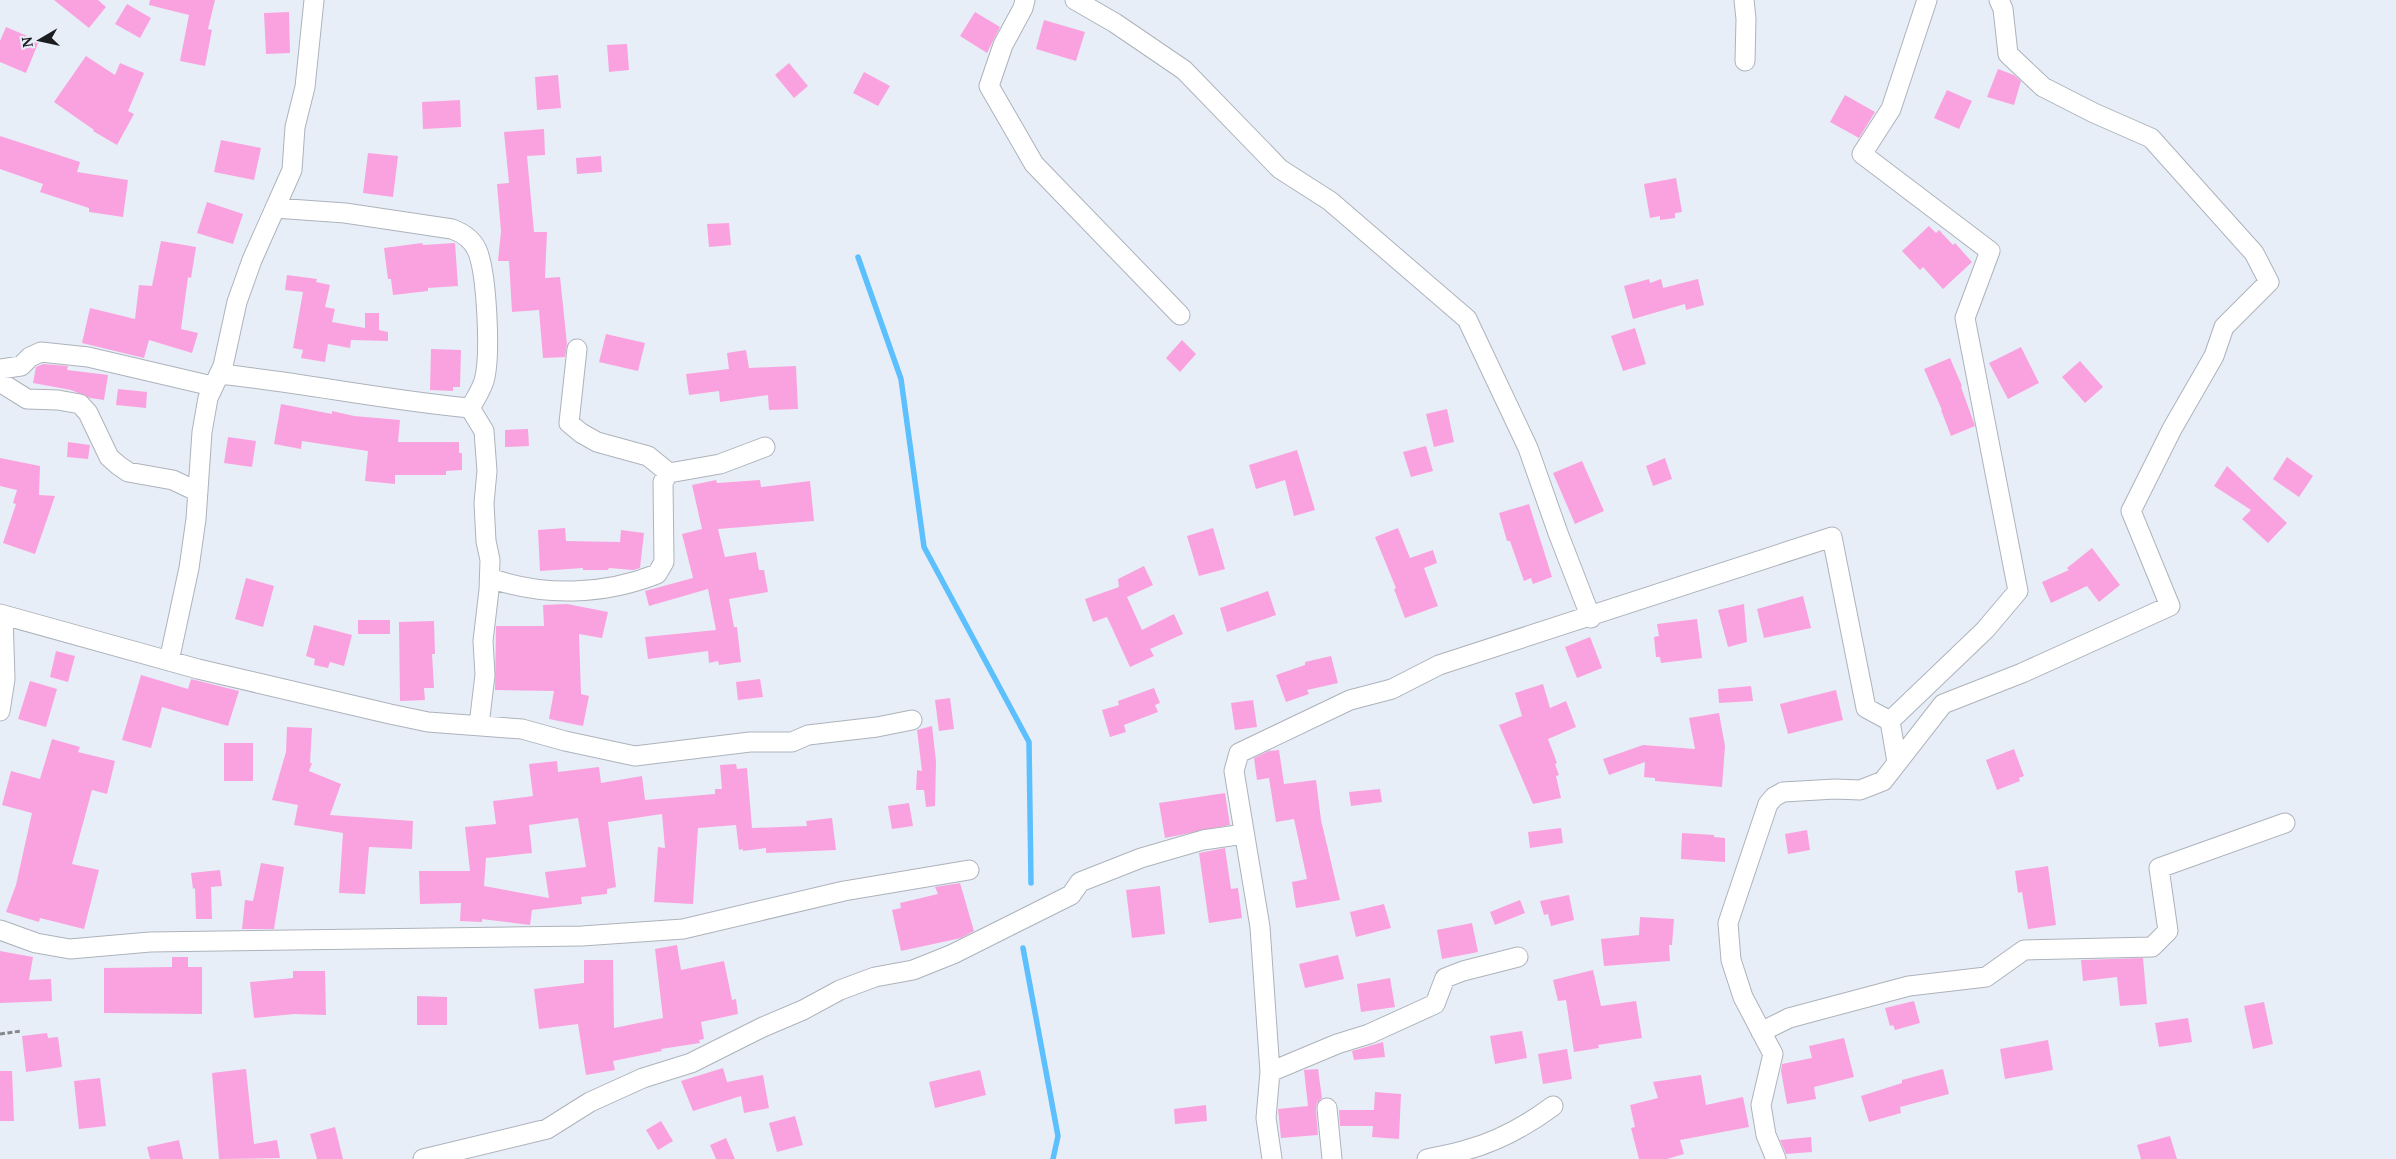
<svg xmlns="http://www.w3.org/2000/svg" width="2396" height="1159" font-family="'PT Serif',serif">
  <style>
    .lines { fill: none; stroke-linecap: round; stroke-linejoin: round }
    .stream { stroke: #5cbffe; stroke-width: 5.5 }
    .building { fill: #faa2df; fill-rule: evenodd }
    .minor-casing { stroke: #adb3bb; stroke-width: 21 }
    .path { stroke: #84888e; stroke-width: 3; stroke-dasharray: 5 2.5; stroke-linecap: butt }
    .minor { stroke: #fff; stroke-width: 19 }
  </style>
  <rect width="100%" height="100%" fill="#e8eef7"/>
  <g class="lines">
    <!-- stream -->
    <path class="stream" d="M 858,257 L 901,379 L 924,547 L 1029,742 L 1031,883
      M 1023,948 L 1058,1136 L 1053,1159"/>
  </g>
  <!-- building -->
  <path class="building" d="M 54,0 L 98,0 L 106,7 L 89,28 Z
    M 150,0 L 215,0 L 208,29 L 212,30 L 205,66 L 180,61 L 189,15 L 149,5 Z
    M 127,4 L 151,18 L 140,38 L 115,24 Z
    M 289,12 L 290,53 L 266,54 L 264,13 Z
    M 975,12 L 1000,27 L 987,53 L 960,36 Z
    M 1044,20 L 1085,32 L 1076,61 L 1036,49 Z
    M 6,27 L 39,41 L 26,73 L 0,62 L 0,41 Z
    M 627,44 L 629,70 L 609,72 L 607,45 Z
    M 86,56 L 115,75 L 120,63 L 144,73 L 128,111 L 134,114 L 117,145 L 93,131 L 94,130 L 54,102 Z
    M 789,63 L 808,86 L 794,98 L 775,75 Z
    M 1998,69 L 2014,75 L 2021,81 L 2014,105 L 1987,97 Z
    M 864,72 L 890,86 L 878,106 L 853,93 Z
    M 558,75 L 561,108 L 537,110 L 535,77 Z
    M 1947,90 L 1972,101 L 1959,129 L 1934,118 Z
    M 1845,95 L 1875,112 L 1859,138 L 1830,122 Z
    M 460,100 L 461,127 L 423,129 L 422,102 Z
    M 544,129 L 545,155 L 527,156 L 534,232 L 547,232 L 545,278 L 560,277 L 567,344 L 565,357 L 543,358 L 539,310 L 512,312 L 509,261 L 498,261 L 501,231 L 497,184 L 509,183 L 504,132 Z
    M 0,136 L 80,162 L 77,172 L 128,180 L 123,217 L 89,212 L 89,208 L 40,192 L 43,184 L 0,169 Z
    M 221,140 L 261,148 L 254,180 L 214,172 Z
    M 368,153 L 398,156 L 393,197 L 363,193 Z
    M 601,156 L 602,172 L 577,174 L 576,158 Z
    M 1676,178 L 1682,212 L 1675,213 L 1675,218 L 1660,220 L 1660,216 L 1650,218 L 1644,184 Z
    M 207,202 L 243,214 L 233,244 L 197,233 Z
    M 729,223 L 731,245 L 709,247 L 707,224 Z
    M 1929,226 L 1936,233 L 1939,230 L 1953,245 L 1955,243 L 1972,262 L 1943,289 L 1923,267 L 1920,270 L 1902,251 Z
    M 161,241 L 196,247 L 191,278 L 188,277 L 181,329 L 198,333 L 192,353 L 149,340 L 144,358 L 82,343 L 90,308 L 135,319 L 139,285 L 152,286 Z
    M 422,243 L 423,245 L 455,243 L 458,286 L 428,288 L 428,291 L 393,295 L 391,279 L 388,279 L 384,248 Z
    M 287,275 L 317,279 L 316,282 L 330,285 L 325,307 L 335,309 L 332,322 L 365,328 L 365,313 L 379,313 L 379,330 L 388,332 L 388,341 L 351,340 L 350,348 L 328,344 L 325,362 L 301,358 L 303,350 L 293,348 L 303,292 L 285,290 Z
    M 1649,279 L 1650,283 L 1661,279 L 1663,288 L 1698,279 L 1704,305 L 1686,310 L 1685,304 L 1633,319 L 1624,286 Z
    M 1635,328 L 1646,364 L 1623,371 L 1611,336 Z
    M 606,334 L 645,343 L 638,371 L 599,362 Z
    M 1182,340 L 1196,354 L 1180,372 L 1166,358 Z
    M 2021,347 L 2039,383 L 2008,399 L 1989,363 Z
    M 431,349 L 461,350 L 460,387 L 453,387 L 453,391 L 430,390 Z
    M 746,350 L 749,368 L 796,366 L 798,409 L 769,410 L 768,395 L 720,402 L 719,391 L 689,395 L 686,374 L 729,369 L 727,353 Z
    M 1950,358 L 1962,386 L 1961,387 L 1975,426 L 1951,436 L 1941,410 L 1942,410 L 1924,369 Z
    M 2080,361 L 2103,387 L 2085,403 L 2062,377 Z
    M 43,364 L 68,366 L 67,370 L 108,375 L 104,400 L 90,398 L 71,390 L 33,383 L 36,367 Z
    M 118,389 L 147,392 L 146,408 L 116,405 Z
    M 281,404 L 332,414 L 332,411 L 354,416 L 400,420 L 398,442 L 459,442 L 459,453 L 462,453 L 462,470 L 446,471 L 446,475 L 395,475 L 395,484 L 365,481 L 368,451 L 302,441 L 301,449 L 274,444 Z
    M 1447,409 L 1454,442 L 1434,447 L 1426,414 Z
    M 528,429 L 529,446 L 505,447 L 505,430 Z
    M 228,437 L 256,441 L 252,467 L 224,463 Z
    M 68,442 L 90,445 L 88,459 L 67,457 Z
    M 1426,446 L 1433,471 L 1411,477 L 1403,452 Z
    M 1297,450 L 1315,510 L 1294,516 L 1285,480 L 1256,489 L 1249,465 Z
    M 2287,457 L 2313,476 L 2299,497 L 2273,479 Z
    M 0,458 L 40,466 L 39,495 L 55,496 L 35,554 L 3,543 L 16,504 L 13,503 L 17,490 L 0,486 Z
    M 1665,458 L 1672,479 L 1653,486 L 1646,466 Z
    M 1582,461 L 1604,511 L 1575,524 L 1553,473 Z
    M 2227,466 L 2287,523 L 2268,543 L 2242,519 L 2251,510 L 2214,486 Z
    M 716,480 L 717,483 L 760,480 L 761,487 L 810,481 L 814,521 L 718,529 L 725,557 L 756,552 L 759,570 L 764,570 L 768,592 L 729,599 L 734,627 L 737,627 L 741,662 L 719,665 L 718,661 L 709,663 L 708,651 L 648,659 L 645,637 L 716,630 L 708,589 L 649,606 L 645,591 L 693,578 L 682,534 L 702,529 L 692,485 Z
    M 1529,504 L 1552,577 L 1533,584 L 1531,578 L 1524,581 L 1510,541 L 1507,541 L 1499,513 Z
    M 565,528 L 566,541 L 620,542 L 621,530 L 644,533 L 640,568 L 633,570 L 609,568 L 608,570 L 583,570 L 583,568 L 540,571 L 538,530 Z
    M 1213,528 L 1225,569 L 1199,576 L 1187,536 Z
    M 1398,528 L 1410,558 L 1433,550 L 1437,563 L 1424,568 L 1438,606 L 1405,618 L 1394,589 L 1396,588 L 1375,537 Z
    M 2092,548 L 2120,585 L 2099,602 L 2087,586 L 2051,603 L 2042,582 L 2069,570 L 2067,568 Z
    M 1144,566 L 1153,585 L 1127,597 L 1142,630 L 1174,614 L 1183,634 L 1150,649 L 1154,656 L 1130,667 L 1107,617 L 1093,622 L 1085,599 L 1119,587 L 1118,579 Z
    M 246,578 L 274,586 L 263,627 L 235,619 Z
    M 1268,591 L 1276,615 L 1227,632 L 1220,608 Z
    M 1803,596 L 1811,628 L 1764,638 L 1757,609 Z
    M 567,604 L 608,612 L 602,638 L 579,634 L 581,694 L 589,696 L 583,726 L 549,719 L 554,691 L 495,690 L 496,626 L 544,626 L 543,605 Z
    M 1744,604 L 1747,642 L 1728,647 L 1718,610 Z
    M 1697,619 L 1702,658 L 1661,663 L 1660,657 L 1656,657 L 1654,637 L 1659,636 L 1657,624 Z
    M 358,620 L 390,620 L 390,634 L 358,634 Z
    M 434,621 L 435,654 L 432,654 L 434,688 L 424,688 L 425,700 L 400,701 L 399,622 Z
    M 314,625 L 352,635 L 344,666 L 330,662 L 328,668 L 314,665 L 315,659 L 306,656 Z
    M 1590,637 L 1602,668 L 1577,678 L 1565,647 Z
    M 56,651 L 75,656 L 68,682 L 50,677 Z
    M 1331,656 L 1338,683 L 1307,690 L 1309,694 L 1286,702 L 1276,675 L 1305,665 L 1305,662 Z
    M 141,675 L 188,689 L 191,679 L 239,691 L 228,726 L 162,707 L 151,748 L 122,740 Z
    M 760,679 L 763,697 L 738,700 L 736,682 Z
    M 30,681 L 57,689 L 46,727 L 18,719 Z
    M 1543,684 L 1550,708 L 1566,701 L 1576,727 L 1548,739 L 1557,763 L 1555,764 L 1559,775 L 1556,776 L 1561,798 L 1533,804 L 1499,725 L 1522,716 L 1515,693 Z
    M 1751,686 L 1753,701 L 1719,703 L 1718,689 Z
    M 1154,688 L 1160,703 L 1155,705 L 1158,712 L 1124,725 L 1126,732 L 1110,737 L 1102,710 L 1119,705 L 1118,701 Z
    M 1836,690 L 1843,720 L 1788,734 L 1780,704 Z
    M 950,698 L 954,729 L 939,731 L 935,700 Z
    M 1253,700 L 1257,727 L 1235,730 L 1231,703 Z
    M 1719,713 L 1725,746 L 1722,787 L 1655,781 L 1655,778 L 1644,777 L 1645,762 L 1609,775 L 1603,759 L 1643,745 L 1695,749 L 1689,718 Z
    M 932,726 L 936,761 L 935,806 L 926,807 L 924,790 L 916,790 L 917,770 L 922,771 L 917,730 Z
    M 287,727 L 312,728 L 310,763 L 312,763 L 309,771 L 341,784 L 330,815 L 413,821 L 412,849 L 369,847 L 365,894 L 339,893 L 343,833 L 294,825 L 298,805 L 272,800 L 286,752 Z
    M 52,739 L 80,747 L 78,752 L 115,761 L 107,794 L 92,790 L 72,864 L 99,870 L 84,929 L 40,918 L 39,922 L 6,912 L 16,885 L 32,813 L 2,805 L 11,771 L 40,779 Z
    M 224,743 L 253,743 L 253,781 L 224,781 Z
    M 2014,749 L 2024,776 L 2019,778 L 2020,781 L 1997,790 L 1986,760 Z
    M 1279,750 L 1284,784 L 1316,780 L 1321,820 L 1340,900 L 1296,908 L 1292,882 L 1307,879 L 1294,819 L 1276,822 L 1269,778 L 1257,780 L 1254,758 L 1269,751 Z
    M 557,761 L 558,772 L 599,767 L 601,783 L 642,776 L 645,800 L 715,794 L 715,789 L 722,789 L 720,765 L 736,764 L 737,769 L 747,768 L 752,828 L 807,826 L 806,821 L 832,818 L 836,850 L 766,853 L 766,848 L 743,851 L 743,849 L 739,850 L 736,825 L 698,828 L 693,904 L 654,902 L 658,847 L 665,848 L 662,814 L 608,822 L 616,887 L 607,889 L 607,894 L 581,897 L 582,904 L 532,910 L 530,925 L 482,919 L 482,922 L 460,921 L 461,903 L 420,904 L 419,871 L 470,871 L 465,827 L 496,824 L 493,801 L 533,796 L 529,764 ZM 578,818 L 586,867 L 545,872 L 549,898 L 484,886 L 486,858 L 532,853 L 529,825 Z
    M 1380,789 L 1382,802 L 1351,806 L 1349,792 Z
    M 1225,793 L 1230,825 L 1165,838 L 1159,803 Z
    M 909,803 L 913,826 L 892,829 L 888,806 Z
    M 1561,828 L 1563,843 L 1530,848 L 1528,832 Z
    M 1807,830 L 1810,850 L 1788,854 L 1785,834 Z
    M 1682,833 L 1714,835 L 1714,837 L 1725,838 L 1725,862 L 1681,859 Z
    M 1225,848 L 1231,889 L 1238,888 L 1242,918 L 1209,923 L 1199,853 Z
    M 261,863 L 284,867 L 274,929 L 242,929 L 245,900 L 253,901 Z
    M 2048,866 L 2056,925 L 2028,929 L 2022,892 L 2018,893 L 2015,871 Z
    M 220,870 L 222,886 L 211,887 L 212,919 L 196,919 L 195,888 L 193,889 L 191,873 Z
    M 960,883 L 974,931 L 961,938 L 901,951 L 892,910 L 901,908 L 900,903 L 938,894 L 935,887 Z
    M 1160,886 L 1165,934 L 1132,938 L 1126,890 Z
    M 1569,895 L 1574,920 L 1551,926 L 1548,914 L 1544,915 L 1540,901 Z
    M 1520,900 L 1525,913 L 1495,925 L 1490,912 Z
    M 1384,904 L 1391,928 L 1356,937 L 1350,912 Z
    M 1640,917 L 1674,919 L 1672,945 L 1669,945 L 1670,961 L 1604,966 L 1601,939 L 1639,935 Z
    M 1472,923 L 1478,952 L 1442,959 L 1437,930 Z
    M 677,945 L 681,970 L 724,961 L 732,1000 L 736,999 L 738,1014 L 701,1022 L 704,1039 L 699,1040 L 700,1043 L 661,1049 L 662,1051 L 613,1061 L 615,1070 L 586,1075 L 578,1024 L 539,1029 L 534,989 L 584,983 L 584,960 L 613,960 L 614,1028 L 663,1018 L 655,949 Z
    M 0,951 L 33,957 L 29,980 L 51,979 L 52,1001 L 0,1003 Z
    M 1338,955 L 1344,979 L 1305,988 L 1299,964 Z
    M 172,957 L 188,957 L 188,967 L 202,967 L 202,1014 L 104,1013 L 104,968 L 172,967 Z
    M 2143,958 L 2147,1004 L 2120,1006 L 2117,977 L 2083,981 L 2081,960 Z
    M 1593,970 L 1601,1006 L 1636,1001 L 1642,1038 L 1598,1045 L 1599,1048 L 1574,1052 L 1566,1000 L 1558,1001 L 1553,980 Z
    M 293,971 L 325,971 L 326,1015 L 294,1014 L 254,1018 L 250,982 L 293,978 Z
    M 1390,978 L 1395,1007 L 1361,1012 L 1357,984 Z
    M 417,996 L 447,997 L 447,1025 L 417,1025 Z
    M 1914,1001 L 1920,1023 L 1895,1030 L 1893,1025 L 1890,1026 L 1885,1008 Z
    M 2264,1002 L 2273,1044 L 2253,1049 L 2244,1006 Z
    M 2188,1018 L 2192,1042 L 2159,1047 L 2155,1023 Z
    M 1522,1031 L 1527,1058 L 1495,1064 L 1490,1036 Z
    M 47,1033 L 48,1038 L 58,1037 L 62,1067 L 26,1072 L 22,1036 Z
    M 1844,1038 L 1854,1077 L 1814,1087 L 1816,1099 L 1787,1104 L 1781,1071 L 1782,1064 L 1812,1058 L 1809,1046 Z
    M 2048,1040 L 2053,1070 L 2005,1079 L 2000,1049 Z
    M 1383,1042 L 1385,1057 L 1354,1060 L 1352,1051 Z
    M 1567,1049 L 1572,1079 L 1543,1084 L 1538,1054 Z
    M 723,1068 L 727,1082 L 763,1075 L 769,1108 L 744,1113 L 741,1096 L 693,1111 L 681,1081 Z
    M 246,1069 L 254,1144 L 277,1140 L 280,1158 L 219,1159 L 212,1073 Z
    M 1318,1069 L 1322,1098 L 1317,1103 L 1316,1109 L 1318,1135 L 1281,1138 L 1278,1109 L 1308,1106 L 1304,1070 Z
    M 1943,1069 L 1949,1094 L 1900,1107 L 1901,1113 L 1869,1122 L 1861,1096 L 1902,1083 L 1902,1080 Z
    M 980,1070 L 986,1095 L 935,1108 L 929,1082 Z
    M 0,1071 L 12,1071 L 14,1121 L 0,1121 Z
    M 1701,1075 L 1706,1105 L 1743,1097 L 1749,1127 L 1680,1140 L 1684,1154 L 1667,1159 L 1639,1159 L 1631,1128 L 1635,1127 L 1630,1105 L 1658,1098 L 1653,1082 Z
    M 100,1078 L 106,1126 L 79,1129 L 74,1081 Z
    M 1375,1092 L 1401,1094 L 1399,1139 L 1372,1137 L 1373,1126 L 1340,1126 L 1339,1110 L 1374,1110 Z
    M 1206,1105 L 1207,1121 L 1175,1124 L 1174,1109 Z
    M 795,1116 L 803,1145 L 777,1152 L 769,1123 Z
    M 661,1121 L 673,1141 L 658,1150 L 646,1130 Z
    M 335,1127 L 343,1159 L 317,1159 L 310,1134 Z
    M 2170,1136 L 2177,1159 L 2141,1159 L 2137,1145 Z
    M 1811,1137 L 1812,1152 L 1786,1154 L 1780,1140 Z
    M 726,1138 L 735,1159 L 716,1159 L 710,1145 Z
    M 179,1140 L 183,1159 L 150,1159 L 147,1147 Z"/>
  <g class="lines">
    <defs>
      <path id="minor" d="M 1025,0 L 1023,8 L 1003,45 L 989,86 L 1034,164 L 1180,315
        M 1075,0 L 1115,23 L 1184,70 L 1280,169 L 1330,201 L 1467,319 L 1528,448 L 1558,533 L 1591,618
        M 1744,0 L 1746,19 L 1745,61
        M 275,208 L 345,213 L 452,229 C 463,233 472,239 477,250 C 487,273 491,357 484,381 C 481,390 475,400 470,408
        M 577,349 L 569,423 L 581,433 L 597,442 L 648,456 L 669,473
        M 0,369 L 21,366 L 30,357 L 41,352 L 88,357 L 212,386
        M 220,374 C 304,383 386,400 470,408 L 484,431 L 487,471 L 484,503 L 486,541 L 490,560 L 489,590 L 483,641 L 485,675 L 479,725
        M 0,382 L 27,399 L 58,400 L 80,404 L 88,413 L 109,457 L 118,465 L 128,472 L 173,480 L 198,492
        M 490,578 C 544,597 604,595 657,574 L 664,562 L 663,482 L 669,473 L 720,464 L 765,447
        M 0,614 L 198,669 L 390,714 L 428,722 L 522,729 L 565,741 L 635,756 L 750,742 L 792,742 L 808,735 L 877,727 L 912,720
        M 169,661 L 189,568 L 196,519 L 202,432 L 208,398 L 223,366 L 237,302 L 252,260 L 292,170 L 295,127 L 305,87 L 314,0
        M 0,711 L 5,679 L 3,615
        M 1897,762 L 1890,721 L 1985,630 L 2018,591 L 1965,318 L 1990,251 L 1862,154 L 1891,109 L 1927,0
        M 0,930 L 36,943 L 70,949 L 150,942 L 582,936 L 683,929 L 844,891 L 969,870
        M 1761,1032 L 1789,1018 L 1909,986 L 1986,977 L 2024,950 L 2152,947 L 2168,931 L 2159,868 L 2285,823
        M 1270,1072 L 1337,1044 L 1369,1034 L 1435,1004 L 1445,978 L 1463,971 L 1518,957
        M 1327,1108 L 1332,1159
        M 423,1159 L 547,1129 L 590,1102 L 643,1078 L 691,1063 L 763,1027 L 803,1010 L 840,990 L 875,977 L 913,970 L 953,954 L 1071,895 L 1080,882 L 1141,858 L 1203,840 L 1244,834
        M 1272,1159 L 1266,1118 L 1270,1072 L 1260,927 L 1234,771 L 1239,753 L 1350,700 L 1392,689 L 1439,665 L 1832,537 L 1866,708 L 1890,721
        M 1427,1159 C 1440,1156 1453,1154 1466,1150 C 1499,1141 1526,1126 1553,1106
        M 1776,1159 L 1766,1135 L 1761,1105 L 1773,1054 L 1743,997 L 1731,960 L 1728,923 L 1768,804 L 1774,797 L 1783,792 L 1835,789 L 1860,790 L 1883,781 L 1943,704 L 2022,673 L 2170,606 L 2131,511 L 2172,429 L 2214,356 L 2224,327 L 2269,282 L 2254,253 L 2151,138 L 2094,113 L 2043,87 L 2008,54 L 2003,9 L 1999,0"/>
    </defs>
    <!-- minor casing -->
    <use href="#minor" class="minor-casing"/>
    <!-- path -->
    <path class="path" d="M 0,1034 L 21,1031"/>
    <!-- minor -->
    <use href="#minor" class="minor"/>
  </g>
  <!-- north arrow -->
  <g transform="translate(40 40) rotate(261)" stroke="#e8eef7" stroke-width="4" paint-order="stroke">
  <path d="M0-4L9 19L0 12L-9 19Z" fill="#1b1d20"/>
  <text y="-8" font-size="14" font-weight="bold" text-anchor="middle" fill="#1b1d20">N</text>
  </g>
</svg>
